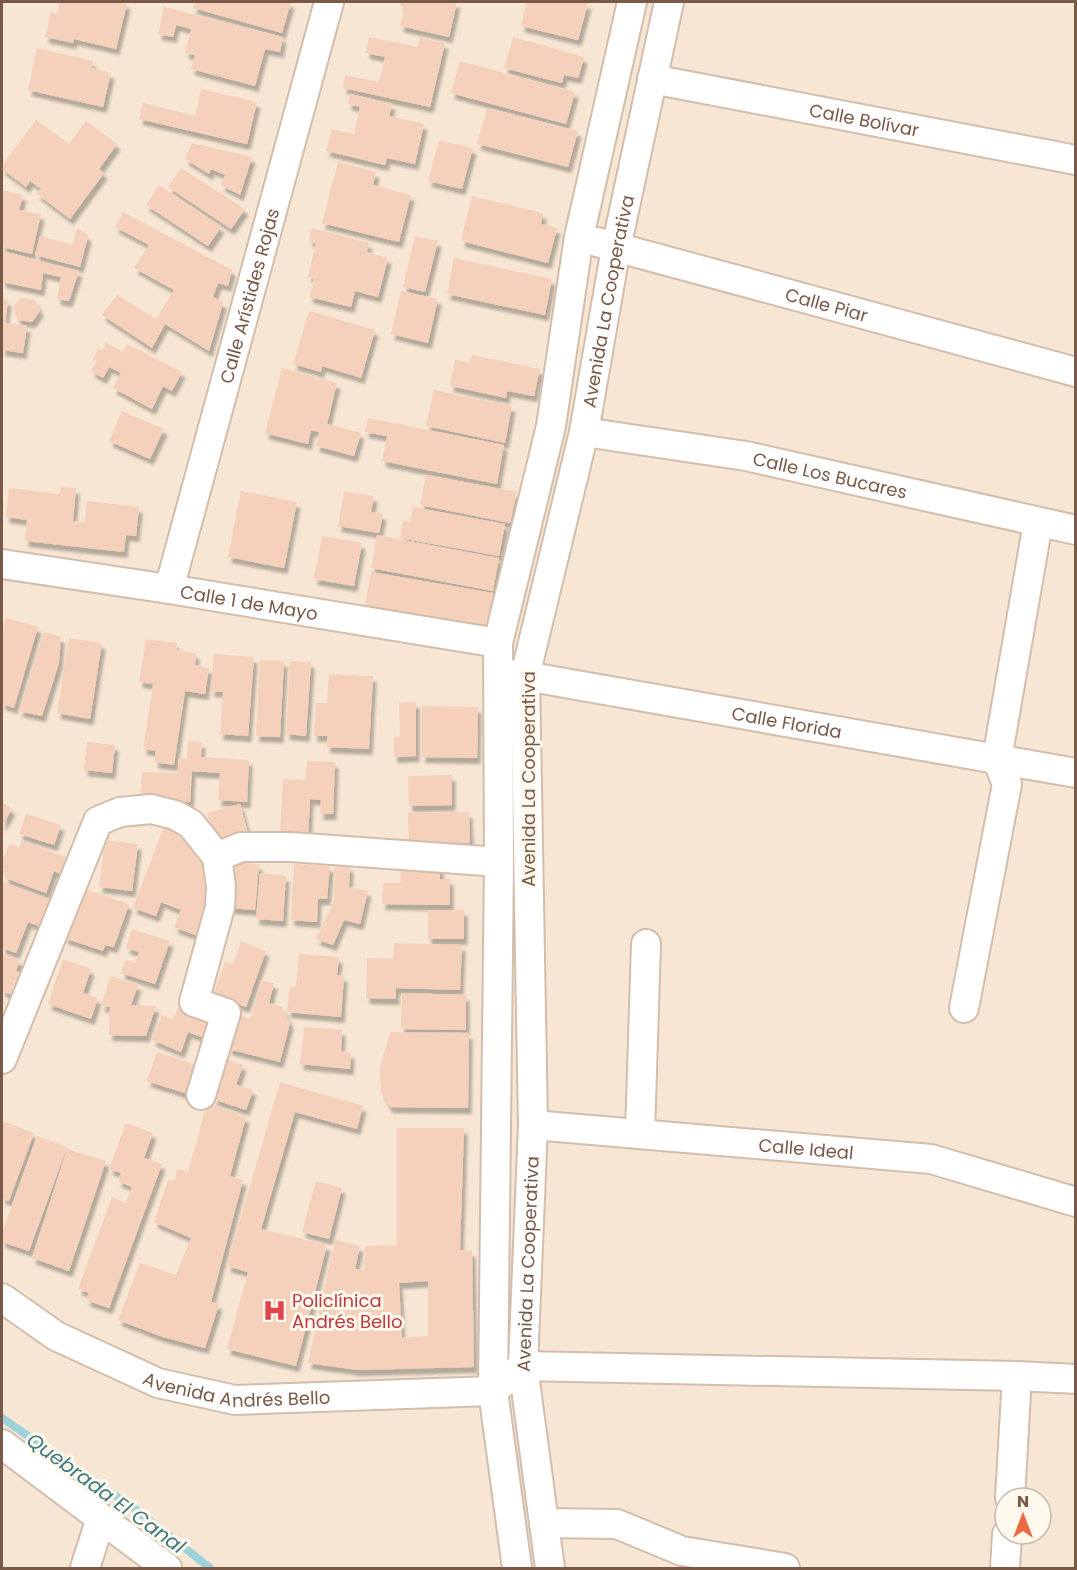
<svg xmlns="http://www.w3.org/2000/svg" width="1077" height="1570" font-family="Poppins,sans-serif">
  <style>
    .residential { fill: #f6e6d3; fill-rule: evenodd }
    .lines { fill: none; stroke-linecap: round; stroke-linejoin: round }
    .stream { stroke: #9ed2db; stroke-width: 8 }
    .building { fill: #f5d1bb; fill-rule: evenodd; filter: url(#shadow) }
    .minor-casing { stroke: #d3bdad; stroke-width: 32 }
    .minor { stroke: #fff; stroke-width: 28 }
    .labels { text-anchor: middle; dominant-baseline: central; stroke-width: 6; stroke-linejoin: round; paint-order: stroke }
    .street-label { font-size: 18px; fill: #795948; stroke: #fff8ed }
    .health-label { font-size: 18px; fill: #be3a42; stroke: #fff8ed; text-anchor: start }
    .water-label { font-size: 20px; font-style: italic; fill: #3e7b86; stroke: #fff8ed }
  </style>
  <defs>
    <filter id="shadow"><feDropShadow dx="3.5" dy="6" stdDeviation="1.5" flood-color="#0004"/></filter>
  </defs>
  <rect width="100%" height="100%" fill="#fef4e5"/>
  <!-- residential -->
  <path class="residential" d="M 2,2 L 1075,2 L 1075,1568 L 2,1568 ZM 1005,1498 L 1041,1498 L 1041,1534 L 1005,1534 Z"/>
  <g class="lines">
    <!-- stream -->
    <path class="stream" d="M 2,1418 L 135,1509 L 210,1568"/>
  </g>
  <!-- building -->
  <path class="building" d="M 60,2 L 119,2 L 127,3 L 116,49 L 74,39 L 73,43 L 45,37 L 51,12 L 57,14 Z
    M 195,2 L 291,2 L 282,33 L 193,8 Z
    M 401,2 L 457,2 L 449,37 L 400,26 L 405,7 L 400,6 Z
    M 527,2 L 588,3 L 578,40 L 521,26 Z
    M 164,7 L 283,37 L 280,52 L 265,49 L 255,86 L 191,69 L 195,55 L 185,53 L 191,29 L 176,25 L 173,37 L 158,34 Z
    M 369,37 L 418,47 L 420,38 L 445,43 L 430,107 L 343,88 L 345,75 L 379,82 L 385,57 L 366,53 Z
    M 513,37 L 584,57 L 578,78 L 564,75 L 562,83 L 504,68 Z
    M 37,48 L 93,61 L 91,68 L 111,73 L 103,107 L 28,90 Z
    M 460,61 L 575,92 L 566,124 L 451,93 Z
    M 201,89 L 257,102 L 247,144 L 139,119 L 143,103 L 195,116 Z
    M 350,94 L 392,104 L 389,116 L 424,124 L 415,164 L 387,158 L 385,165 L 326,151 L 332,129 L 354,134 L 360,107 L 348,104 Z
    M 487,108 L 578,131 L 568,167 L 477,144 Z
    M 36,120 L 69,144 L 86,121 L 117,144 L 99,169 L 104,173 L 70,219 L 37,194 L 41,189 L 30,181 L 26,187 L 2,169 L 2,166 Z
    M 439,140 L 473,148 L 462,189 L 428,181 Z
    M 192,143 L 252,157 L 240,195 L 221,185 L 225,175 L 211,169 L 209,174 L 185,159 Z
    M 338,162 L 376,172 L 373,185 L 411,195 L 399,242 L 322,223 Z
    M 181,168 L 245,209 L 231,229 L 168,187 Z
    M 159,185 L 221,227 L 208,246 L 146,205 Z
    M 2,190 L 23,195 L 19,210 L 41,214 L 32,254 L 2,247 Z
    M 472,196 L 543,213 L 541,224 L 557,228 L 548,263 L 461,241 Z
    M 123,212 L 232,270 L 228,286 L 218,283 L 213,297 L 223,303 L 209,351 L 165,324 L 152,348 L 102,315 L 117,295 L 156,319 L 174,290 L 134,268 L 149,245 L 115,227 Z
    M 77,228 L 88,236 L 80,267 L 35,255 L 40,236 L 73,245 Z
    M 312,228 L 369,243 L 367,252 L 388,258 L 378,297 L 355,291 L 351,307 L 309,297 L 314,278 L 308,277 L 316,243 L 309,241 Z
    M 415,236 L 438,241 L 425,292 L 403,287 Z
    M 2,251 L 79,271 L 69,301 L 57,299 L 61,277 L 43,273 L 41,290 L 2,282 Z
    M 454,258 L 552,279 L 545,315 L 447,294 Z
    M 401,291 L 438,299 L 428,343 L 391,334 Z
    M 21,298 L 35,300 L 40,311 L 32,322 L 18,320 L 13,307 Z
    M 2,299 L 8,300 L 5,323 L 27,326 L 23,353 L 2,350 Z
    M 309,311 L 375,330 L 361,378 L 322,366 L 321,372 L 293,364 Z
    M 106,343 L 123,352 L 127,344 L 182,372 L 172,391 L 163,386 L 152,409 L 113,388 L 121,373 L 109,367 L 103,378 L 91,371 L 97,361 L 93,359 L 98,349 L 102,351 Z
    M 472,355 L 540,369 L 534,396 L 507,391 L 506,398 L 450,386 L 455,360 L 470,363 Z
    M 282,368 L 337,383 L 327,424 L 361,433 L 354,456 L 316,446 L 319,432 L 311,430 L 308,444 L 265,433 Z
    M 434,390 L 512,406 L 505,443 L 426,426 Z
    M 122,411 L 164,429 L 150,459 L 109,441 Z
    M 368,418 L 504,445 L 497,484 L 382,461 L 387,436 L 365,432 Z
    M 426,475 L 517,492 L 510,523 L 420,505 Z
    M 61,487 L 76,488 L 73,521 L 85,522 L 87,501 L 139,507 L 136,536 L 126,535 L 124,552 L 25,541 L 27,520 L 6,517 L 9,488 L 59,494 Z
    M 241,491 L 297,502 L 284,568 L 228,557 Z
    M 344,491 L 374,496 L 371,512 L 383,514 L 379,533 L 338,526 Z
    M 413,507 L 505,524 L 499,556 L 400,538 L 403,521 L 410,522 Z
    M 377,535 L 499,558 L 493,591 L 371,568 Z
    M 322,536 L 362,543 L 354,586 L 314,579 Z
    M 371,572 L 493,593 L 487,626 L 365,605 Z
    M 6,618 L 38,627 L 14,708 L 2,704 L 2,635 Z
    M 44,632 L 61,637 L 59,663 L 42,716 L 19,711 Z
    M 69,638 L 102,643 L 90,719 L 57,713 Z
    M 146,639 L 177,643 L 176,650 L 196,653 L 195,665 L 209,668 L 205,694 L 185,691 L 174,765 L 154,762 L 156,751 L 143,749 L 153,684 L 139,682 Z
    M 214,654 L 254,657 L 248,736 L 220,734 L 223,692 L 211,691 Z
    M 260,660 L 284,661 L 280,737 L 256,736 Z
    M 290,661 L 311,662 L 306,736 L 286,734 Z
    M 329,674 L 373,676 L 369,749 L 327,747 L 327,736 L 314,736 L 316,703 L 327,703 Z
    M 416,702 L 416,756 L 394,757 L 394,737 L 400,737 L 399,703 Z
    M 422,706 L 478,707 L 477,758 L 422,757 Z
    M 188,741 L 202,742 L 201,757 L 249,760 L 247,802 L 218,800 L 220,773 L 192,771 L 190,802 L 140,800 L 142,772 L 178,773 L 178,758 L 187,759 Z
    M 87,742 L 115,745 L 112,773 L 84,770 Z
    M 307,761 L 335,762 L 333,814 L 320,814 L 321,800 L 310,799 L 308,838 L 280,837 L 283,779 L 306,780 Z
    M 452,775 L 452,805 L 409,806 L 408,776 Z
    M 2,802 L 12,809 L 2,826 Z
    M 240,804 L 248,833 L 215,841 L 207,813 Z
    M 469,812 L 470,843 L 409,844 L 408,813 Z
    M 26,814 L 61,825 L 54,845 L 19,834 Z
    M 165,824 L 196,851 L 214,894 L 198,936 L 174,927 L 181,910 L 161,902 L 156,916 L 133,908 Z
    M 105,840 L 138,844 L 132,891 L 99,887 Z
    M 21,841 L 67,857 L 61,874 L 54,871 L 46,893 L 5,878 L 6,869 L 2,868 L 2,863 L 9,844 L 19,848 Z
    M 233,862 L 259,864 L 255,910 L 229,908 Z
    M 294,864 L 330,866 L 327,899 L 318,899 L 317,922 L 291,920 Z
    M 335,865 L 350,866 L 349,887 L 368,891 L 360,924 L 344,920 L 333,945 L 316,939 L 334,901 Z
    M 401,866 L 440,867 L 440,879 L 450,879 L 450,905 L 382,904 L 383,883 L 401,883 Z
    M 260,873 L 286,876 L 283,921 L 256,919 Z
    M 2,882 L 53,901 L 44,928 L 28,922 L 16,953 L 2,948 Z
    M 81,888 L 129,904 L 114,947 L 105,945 L 103,951 L 64,938 Z
    M 428,910 L 464,910 L 464,939 L 428,939 Z
    M 132,929 L 170,941 L 155,984 L 121,973 L 126,960 L 135,963 L 139,952 L 126,948 Z
    M 241,941 L 266,951 L 246,1007 L 213,995 L 225,962 L 233,964 Z
    M 394,943 L 462,945 L 460,990 L 396,988 L 396,999 L 366,998 L 367,958 L 393,959 Z
    M 2,954 L 20,960 L 16,971 L 24,974 L 16,996 L 2,991 Z
    M 299,954 L 339,957 L 337,975 L 344,976 L 341,1017 L 287,1012 L 290,987 L 296,987 Z
    M 63,959 L 91,969 L 83,993 L 98,998 L 91,1019 L 48,1004 Z
    M 111,976 L 138,985 L 131,1005 L 156,1006 L 146,1036 L 109,1035 L 110,1007 L 101,1006 Z
    M 261,980 L 274,983 L 269,1003 L 282,1007 L 290,1023 L 280,1062 L 228,1049 L 236,1015 L 251,1019 Z
    M 402,993 L 466,995 L 466,1030 L 401,1029 Z
    M 178,1008 L 217,1022 L 210,1040 L 188,1032 L 181,1052 L 152,1040 L 162,1015 L 173,1019 Z
    M 304,1027 L 342,1030 L 341,1051 L 351,1053 L 350,1069 L 300,1064 Z
    M 390,1032 L 469,1033 L 468,1108 L 389,1107 L 381,1092 L 380,1067 Z
    M 157,1052 L 203,1067 L 194,1096 L 147,1081 Z
    M 227,1059 L 243,1065 L 236,1085 L 253,1090 L 246,1110 L 213,1099 Z
    M 280,1082 L 363,1106 L 357,1129 L 295,1112 L 261,1229 L 327,1245 L 296,1366 L 227,1349 L 248,1272 L 227,1266 Z
    M 207,1103 L 246,1117 L 230,1176 L 243,1180 L 211,1302 L 219,1304 L 205,1348 L 163,1337 L 118,1320 L 140,1263 L 176,1275 L 191,1238 L 154,1222 L 168,1180 L 174,1182 L 178,1169 L 188,1172 Z
    M 2,1121 L 34,1133 L 9,1201 L 2,1198 Z
    M 126,1123 L 153,1133 L 144,1158 L 162,1164 L 109,1308 L 86,1300 L 89,1293 L 78,1289 L 112,1197 L 126,1203 L 132,1187 L 118,1181 L 121,1173 L 109,1169 Z
    M 397,1128 L 464,1128 L 460,1250 L 472,1251 L 474,1367 L 358,1370 L 308,1363 L 335,1240 L 360,1246 L 355,1269 L 364,1270 L 365,1246 L 397,1245 ZM 428,1281 L 428,1336 L 402,1338 L 399,1283 Z
    M 37,1136 L 67,1147 L 29,1251 L 2,1242 L 2,1233 Z
    M 67,1149 L 106,1161 L 69,1271 L 32,1258 Z
    M 316,1181 L 342,1188 L 329,1239 L 302,1232 Z"/>
  <g class="lines">
    <defs>
      <g id="minor">
        <path id="s1" d="M 652,79 L 1076,160"/>
        <path id="s2" d="M 597,242 L 1076,372"/>
        <path id="s3" d="M 584,432 L 746,456 L 1076,530"/>
        <path id="s4" d="M 2,564 L 169,589 L 498,643"/>
        <path id="s5" d="M 169,589 L 329,2"/>
        <path id="s6" d="M 507,674 L 525,676 L 1076,773"/>
        <path d="M 217,857 L 241,847 L 291,847 L 499,862"/>
        <path d="M 964,1008 L 1007,784 L 997,759 L 1038,523"/>
        <path d="M 2,1059 L 98,821 L 120,812 L 151,809 L 175,815 L 191,824 L 217,857 L 221,886 L 220,907 L 194,1002 L 226,1013 L 201,1095"/>
        <path id="s7" d="M 533,1125 L 931,1159 L 1076,1202"/>
        <path d="M 640,1134 L 646,944"/>
        <path id="s8" d="M 2,1298 L 56,1336 L 158,1383 L 235,1400 L 493,1391 L 523,1366 L 1017,1376 L 1076,1379"/>
        <path d="M 2,1444 L 167,1568"/>
        <path d="M 1010,1498 L 1017,1376"/>
        <path d="M 544,1523 L 617,1524 L 682,1551 L 785,1568"/>
        <path d="M 85,1568 L 101,1518"/>
        <path d="M 517,1568 L 493,1391 L 499,862 L 498,643 L 551,426 L 579,237 L 632,2"/>
        <path id="s9" d="M 550,1568 L 523,1366 L 533,1125 L 525,676 L 584,432 L 616,248 L 669,2"/>
        <path d="M 1005,1568 L 1007,1534"/>
      </g>
    </defs>
    <!-- minor casing -->
    <use href="#minor" class="minor-casing"/>
    <!-- minor -->
    <use href="#minor" class="minor"/>
  </g>
  <!-- icons -->
  <defs>
    <symbol id="hospital-bare" viewBox="-9 -9 18 18"><path d="M-5-5h3v3.5h4V-5h3V5h-3V1.5h-4V5h-3Z" fill="#e0444e" stroke="#fff8ed" stroke-width="2.5" paint-order="stroke"/></symbol>
  </defs>
  <g fill-rule="evenodd">
    <use href="#hospital-bare" x="258" y="1294" width="33" height="33"/>
  </g>
  <g class="labels">
    <!-- street labels -->
    <g class="street-label">
      <text stroke="none"><textPath href="#s1" startOffset="216">Calle Bolívar</textPath></text>
      <text stroke="none"><textPath href="#s5" startOffset="304">Calle Arístides Rojas</textPath></text>
      <text stroke="none"><textPath href="#s9" startOffset="1278">Avenida La Cooperativa</textPath></text>
      <text stroke="none"><textPath href="#s2" startOffset="238">Calle Piar</textPath></text>
      <text stroke="none"><textPath href="#s3" startOffset="250">Calle Los Bucares</textPath></text>
      <text stroke="none"><textPath href="#s4" startOffset="250">Calle 1 de Mayo</textPath></text>
      <text stroke="none"><textPath href="#s6" startOffset="284">Calle Florida</textPath></text>
      <text transform="translate(528 779) rotate(-90)">Avenida La Cooperativa</text>
      <text stroke="none"><textPath href="#s7" startOffset="274">Calle Ideal</textPath></text>
      <text stroke="none"><textPath href="#s9" startOffset="306">Avenida La Cooperativa</textPath></text>
      <text stroke="none"><textPath href="#s8" startOffset="258">Avenida Andrés Bello</textPath></text>
    </g>
    <!-- health labels -->
    <g class="health-label">
      <text x="292" y="1300">Policlínica<tspan x="292" dy="21">Andrés Bello</tspan></text>
    </g>
    <!-- water labels -->
    <g class="water-label">
      <text transform="translate(106 1493) rotate(36)">Quebrada El Canal</text>
    </g>
  </g>
  <!-- border -->
  <rect width="1077" height="1570" fill="none" stroke="#795948" stroke-width="6"/>
  <!-- north arrow -->
  <g transform="translate(1023 1516)"><circle r="28" fill="#fff8ed" stroke="#c9b8ab" stroke-width="1.5"/>
  <path d="M0-4.5L10 22L0 15L-10 22Z" fill="#ee6843"/>
  <text y="-9" font-size="16" font-weight="bold" text-anchor="middle" fill="#795948">N</text>
  </g>
</svg>
